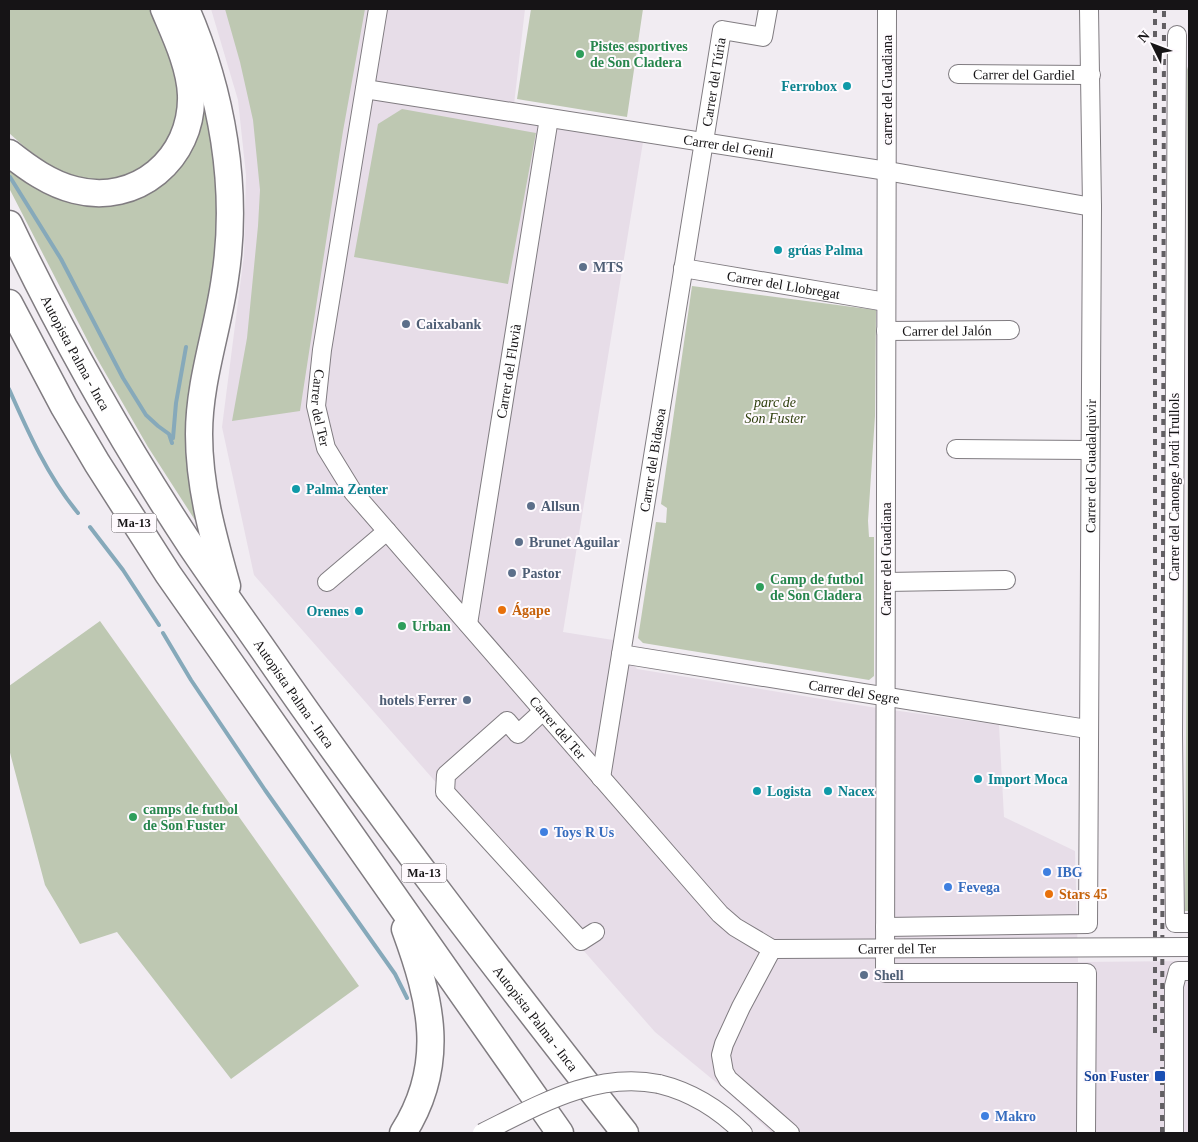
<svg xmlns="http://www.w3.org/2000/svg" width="1198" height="1142" font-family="Georgia,serif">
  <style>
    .built { fill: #e7dde8 }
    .green { fill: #bec8b2 }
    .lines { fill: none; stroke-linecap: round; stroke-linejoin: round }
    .stream { stroke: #86a9ba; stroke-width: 4 }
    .minor-casing { stroke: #807c81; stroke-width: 20 }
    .highway-casing { stroke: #807c81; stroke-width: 29 }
    .minor { stroke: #fff; stroke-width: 18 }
    .highway { stroke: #fff; stroke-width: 26 }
    .rail { stroke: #625f63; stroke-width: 4; stroke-dasharray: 6 6; stroke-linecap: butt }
    .minor-bridge-casing { stroke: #807c81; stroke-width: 20; stroke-linecap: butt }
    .minor-bridge { stroke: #fff; stroke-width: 18 }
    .leisure-dot { fill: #2e9e5b; stroke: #fefafe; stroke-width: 2 }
    .culture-dot { fill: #0f9aa8; stroke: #fefafe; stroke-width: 2 }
    .service-dot { fill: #5c6f8a; stroke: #fefafe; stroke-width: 2 }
    .food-dot { fill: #e8710a; stroke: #fefafe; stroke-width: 2 }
    .shop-dot { fill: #3f7fe0; stroke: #fefafe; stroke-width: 2 }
    .transit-dot { fill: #1a4fb4; stroke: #fefafe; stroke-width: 2 }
    .labels { text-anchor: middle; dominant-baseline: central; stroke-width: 4; stroke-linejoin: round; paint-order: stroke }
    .shield { fill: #fefafe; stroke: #5c595c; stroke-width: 1 }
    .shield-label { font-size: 12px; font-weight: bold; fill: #161416 }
    .leisure-label { font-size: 14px; font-weight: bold; fill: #27864d; stroke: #fefafe; text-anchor: start }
    .street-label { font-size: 14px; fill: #161416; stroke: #fefafe }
    .culture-label { font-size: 14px; font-weight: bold; fill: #0d838f; stroke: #fefafe; text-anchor: start }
    .service-label { font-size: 14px; font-weight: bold; fill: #4e5e75; stroke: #fefafe; text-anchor: start }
    .park-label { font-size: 14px; font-style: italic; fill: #2d3e0b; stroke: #fefafe }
    .food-label { font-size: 14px; font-weight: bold; fill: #c56008; stroke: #fefafe; text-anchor: start }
    .shop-label { font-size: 14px; font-weight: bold; fill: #366cbe; stroke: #fefafe; text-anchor: start }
    .transit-label { font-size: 14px; font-weight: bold; fill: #164399; stroke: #fefafe; text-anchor: end }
  </style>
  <rect width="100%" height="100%" fill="#f1ecf2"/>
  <!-- built -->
  <path class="built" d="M 211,9 L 525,9 L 512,122 L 643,142 L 563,632 L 613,640 L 637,669 L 871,707 L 999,725 L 1004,817 L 1075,851 L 1078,962 L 1189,961 L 1189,1133 L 772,1133 L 723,1088 L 655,1032 L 254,575 L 222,427 L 244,255 L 246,175 L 238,100 Z"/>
  <!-- green -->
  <path class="green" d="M 9,9 L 152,9 L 180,86 L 176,126 L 163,150 L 141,169 L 118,179 L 85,181 L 51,166 L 27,149 L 9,133 Z
    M 225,9 L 365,9 L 343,131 L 300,411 L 232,421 L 247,338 L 258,226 L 260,190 L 253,120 L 240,62 Z
    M 531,9 L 643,9 L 627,117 L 517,99 Z
    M 1189,63 L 1189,911 L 1185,911 L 1188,405 L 1187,70 Z
    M 199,92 L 210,113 L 219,215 L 202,531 L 148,447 L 95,355 L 9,188 L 9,164 L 134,197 Z
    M 402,109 L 536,133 L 508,284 L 354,257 L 378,124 Z
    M 692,286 L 876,310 L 875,416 L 868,521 L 869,537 L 874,537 L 874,676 L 869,680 L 643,643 L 638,638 L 656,522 L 666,523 L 667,508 L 661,504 Z
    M 100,621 L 359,986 L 231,1079 L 117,932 L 80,944 L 45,885 L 9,749 L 9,686 Z"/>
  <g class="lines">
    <!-- stream -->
    <path class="stream" d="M 10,177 L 61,259 L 123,378 L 146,415 L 158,426 L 169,434 L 172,443
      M 9,389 C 28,432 48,477 78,513
      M 173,438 L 176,403 L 186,347
      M 90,527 L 123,570 L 159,625
      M 163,633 L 191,680 L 265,790 L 395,974 L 407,998"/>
    <defs>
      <g id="minor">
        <path id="s1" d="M 378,9 L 322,350 L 316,406 L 326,448 L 353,492 L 699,890 L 720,914 L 735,927 L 772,949 L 977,948"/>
        <path d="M 887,9 L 885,973 L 1087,973 L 1086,1133"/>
        <path d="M 1177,35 L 1173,734 L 1175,923 L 1189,923"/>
        <path id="s2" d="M 958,74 L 1091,75"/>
        <path id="s3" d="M 365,89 L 887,171 L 1092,207"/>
        <path id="s4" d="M 683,268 L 886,302"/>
        <path id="s5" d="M 886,331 L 1010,330"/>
        <path d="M 956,449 L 1089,450"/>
        <path d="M 327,582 L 387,531"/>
        <path d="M 886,582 L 1006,580"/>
        <path id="s6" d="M 468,624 L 549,118"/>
        <path id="s7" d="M 621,654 L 1087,729"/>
        <path d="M 543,711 L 518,734 L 507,721 L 446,775 L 445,792 L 581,941 L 595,932"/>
        <path id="s8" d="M 601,778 L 722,30 L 763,37 L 768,9"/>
        <path id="s9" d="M 885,927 L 1088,924 L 1092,207 L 1089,9"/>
        <path d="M 772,949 L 741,1007 L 724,1044 L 721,1055 L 724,1072 L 728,1079 L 790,1133"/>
        <path d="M 659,1084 C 692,1092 719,1109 743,1133"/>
        <path d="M 1174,1133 L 1174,986 L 1178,971 L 1189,971"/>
      </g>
      <g id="highway">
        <path d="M 186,9 C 222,92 239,188 225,278 C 218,330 199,381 199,434 C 199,487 213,536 227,586"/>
        <path d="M 9,153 C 28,168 50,184 75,190 C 136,206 193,159 191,95 C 190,66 175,35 164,9"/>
        <path id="s10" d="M 9,224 C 62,335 123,443 191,546 C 216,583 242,619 267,655 C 380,819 502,976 625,1133"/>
        <path d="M 9,303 L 64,407 L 97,463 L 168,574 L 560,1133"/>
        <path d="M 403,1133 C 447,1064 431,1000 405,929"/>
      </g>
    </defs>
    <!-- minor casing -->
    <use href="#minor" class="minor-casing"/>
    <!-- highway casing -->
    <use href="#highway" class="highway-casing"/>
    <!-- minor -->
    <use href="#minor" class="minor"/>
    <!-- highway -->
    <use href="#highway" class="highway"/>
    <!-- rail -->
    <path class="rail" d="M 1155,1033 L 1155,9
      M 1162,1133 L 1164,9"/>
    <defs>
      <path id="minor-bridge" d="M 977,948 L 1189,947
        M 482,1133 C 537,1106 595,1071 659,1084"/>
    </defs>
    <!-- minor-bridge casing -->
    <use href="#minor-bridge" class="minor-bridge-casing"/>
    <!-- minor-bridge -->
    <use href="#minor-bridge" class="minor-bridge"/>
  </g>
  <!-- markers -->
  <g class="leisure-dot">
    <circle cx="580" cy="54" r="5"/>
    <circle cx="760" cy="587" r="5"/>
    <circle cx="402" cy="626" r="5"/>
    <circle cx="133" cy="817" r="5"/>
  </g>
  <g class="culture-dot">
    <circle cx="847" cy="86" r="5"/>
    <circle cx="778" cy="250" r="5"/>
    <circle cx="296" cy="489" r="5"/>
    <circle cx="359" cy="611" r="5"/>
    <circle cx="978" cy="779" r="5"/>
    <circle cx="757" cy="791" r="5"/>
    <circle cx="828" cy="791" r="5"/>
  </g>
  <g class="service-dot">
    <circle cx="583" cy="267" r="5"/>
    <circle cx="406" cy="324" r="5"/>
    <circle cx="531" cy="506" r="5"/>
    <circle cx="519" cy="542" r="5"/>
    <circle cx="512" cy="573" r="5"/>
    <circle cx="467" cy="700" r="5"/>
    <circle cx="864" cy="975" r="5"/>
  </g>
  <g class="food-dot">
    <circle cx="502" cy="610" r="5"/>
    <circle cx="1049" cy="894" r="5"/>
  </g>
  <g class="shop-dot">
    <circle cx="544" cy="832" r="5"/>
    <circle cx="1047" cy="872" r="5"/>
    <circle cx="948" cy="887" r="5"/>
    <circle cx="985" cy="1116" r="5"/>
  </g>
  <rect class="transit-dot" x="1154" y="1070" width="12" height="12" rx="2.5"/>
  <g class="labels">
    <!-- shield labels -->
    <g class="shield">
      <rect x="111.5" y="513.5" width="45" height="19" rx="4"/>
      <rect x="401.5" y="863.5" width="45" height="19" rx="4"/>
    </g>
    <g class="shield-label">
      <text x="134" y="523">Ma-13</text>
      <text x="424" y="873">Ma-13</text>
    </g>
    <!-- leisure labels -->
    <g class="leisure-label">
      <text x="590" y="46">Pistes esportives<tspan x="590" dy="16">de Son Cladera</tspan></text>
      <text x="770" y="579">Camp de futbol<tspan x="770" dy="16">de Son Cladera</tspan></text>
      <text x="412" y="626">Urban</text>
      <text x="143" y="809">camps de futbol<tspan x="143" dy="16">de Son Fuster</tspan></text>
    </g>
    <!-- street labels -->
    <g class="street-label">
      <text stroke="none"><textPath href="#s2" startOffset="66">Carrer del Gardiel</textPath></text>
      <text stroke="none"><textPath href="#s8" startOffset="705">Carrer del Túria</textPath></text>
      <text transform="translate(887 90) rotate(-90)">carrer del Guadiana</text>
      <text stroke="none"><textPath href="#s3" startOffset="368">Carrer del Genil</textPath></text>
      <text stroke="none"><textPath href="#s4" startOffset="102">Carrer del Llobregat</textPath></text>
      <text stroke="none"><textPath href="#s5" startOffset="61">Carrer del Jalón</textPath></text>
      <text stroke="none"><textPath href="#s10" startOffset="145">Autopista Palma - Inca</textPath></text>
      <text stroke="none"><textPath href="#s6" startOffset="256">Carrer del Fluvià</textPath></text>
      <text stroke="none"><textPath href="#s1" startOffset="404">Carrer del Ter</textPath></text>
      <text stroke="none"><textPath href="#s8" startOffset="322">Carrer del Bidasoa</textPath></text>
      <text stroke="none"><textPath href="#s9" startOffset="661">Carrer del Guadalquivir</textPath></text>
      <text transform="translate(1174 487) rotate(-90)">Carrer del Canonge Jordi Trullols</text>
      <text transform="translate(886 559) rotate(-90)">Carrer del Guadiana</text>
      <text stroke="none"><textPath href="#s7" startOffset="236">Carrer del Segre</textPath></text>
      <text stroke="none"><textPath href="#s10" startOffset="550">Autopista Palma - Inca</textPath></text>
      <text stroke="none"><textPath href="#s1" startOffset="809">Carrer del Ter</textPath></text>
      <text stroke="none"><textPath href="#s1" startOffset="1244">Carrer del Ter</textPath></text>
      <text stroke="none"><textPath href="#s10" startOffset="955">Autopista Palma - Inca</textPath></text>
    </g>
    <!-- culture labels -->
    <g class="culture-label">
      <text x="837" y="86" text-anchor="end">Ferrobox</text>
      <text x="788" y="250">grúas Palma</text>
      <text x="306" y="489">Palma Zenter</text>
      <text x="349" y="611" text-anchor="end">Orenes</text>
      <text x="988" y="779">Import Moca</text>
      <text x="767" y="791">Logista</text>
      <text x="838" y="791">Nacex</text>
    </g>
    <!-- service labels -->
    <g class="service-label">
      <text x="593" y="267">MTS</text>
      <text x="416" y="324">Caixabank</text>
      <text x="541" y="506">Allsun</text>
      <text x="529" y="542">Brunet Aguilar</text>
      <text x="522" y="573">Pastor</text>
      <text x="457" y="700" text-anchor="end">hotels Ferrer</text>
      <text x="874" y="975">Shell</text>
    </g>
    <!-- park labels -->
    <g class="park-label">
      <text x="775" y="402">parc de<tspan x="775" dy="16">Son Fuster</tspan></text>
    </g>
    <!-- food labels -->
    <g class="food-label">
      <text x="512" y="610">Ágape</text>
      <text x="1059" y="894">Stars 45</text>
    </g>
    <!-- shop labels -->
    <g class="shop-label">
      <text x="554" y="832">Toys R Us</text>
      <text x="1057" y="872">IBG</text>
      <text x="958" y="887">Fevega</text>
      <text x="995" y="1116">Makro</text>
    </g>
    <!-- transit labels -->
    <g class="transit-label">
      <text x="1149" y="1076">Son Fuster</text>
    </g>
  </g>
  <!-- border -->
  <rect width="1198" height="1142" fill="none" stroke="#161416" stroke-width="20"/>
  <!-- north arrow -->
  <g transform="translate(1153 45) rotate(312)" stroke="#fefafe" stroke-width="4" paint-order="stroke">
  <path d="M0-4L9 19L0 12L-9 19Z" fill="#161416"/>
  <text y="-8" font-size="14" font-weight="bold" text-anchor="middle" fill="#161416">N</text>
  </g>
</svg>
